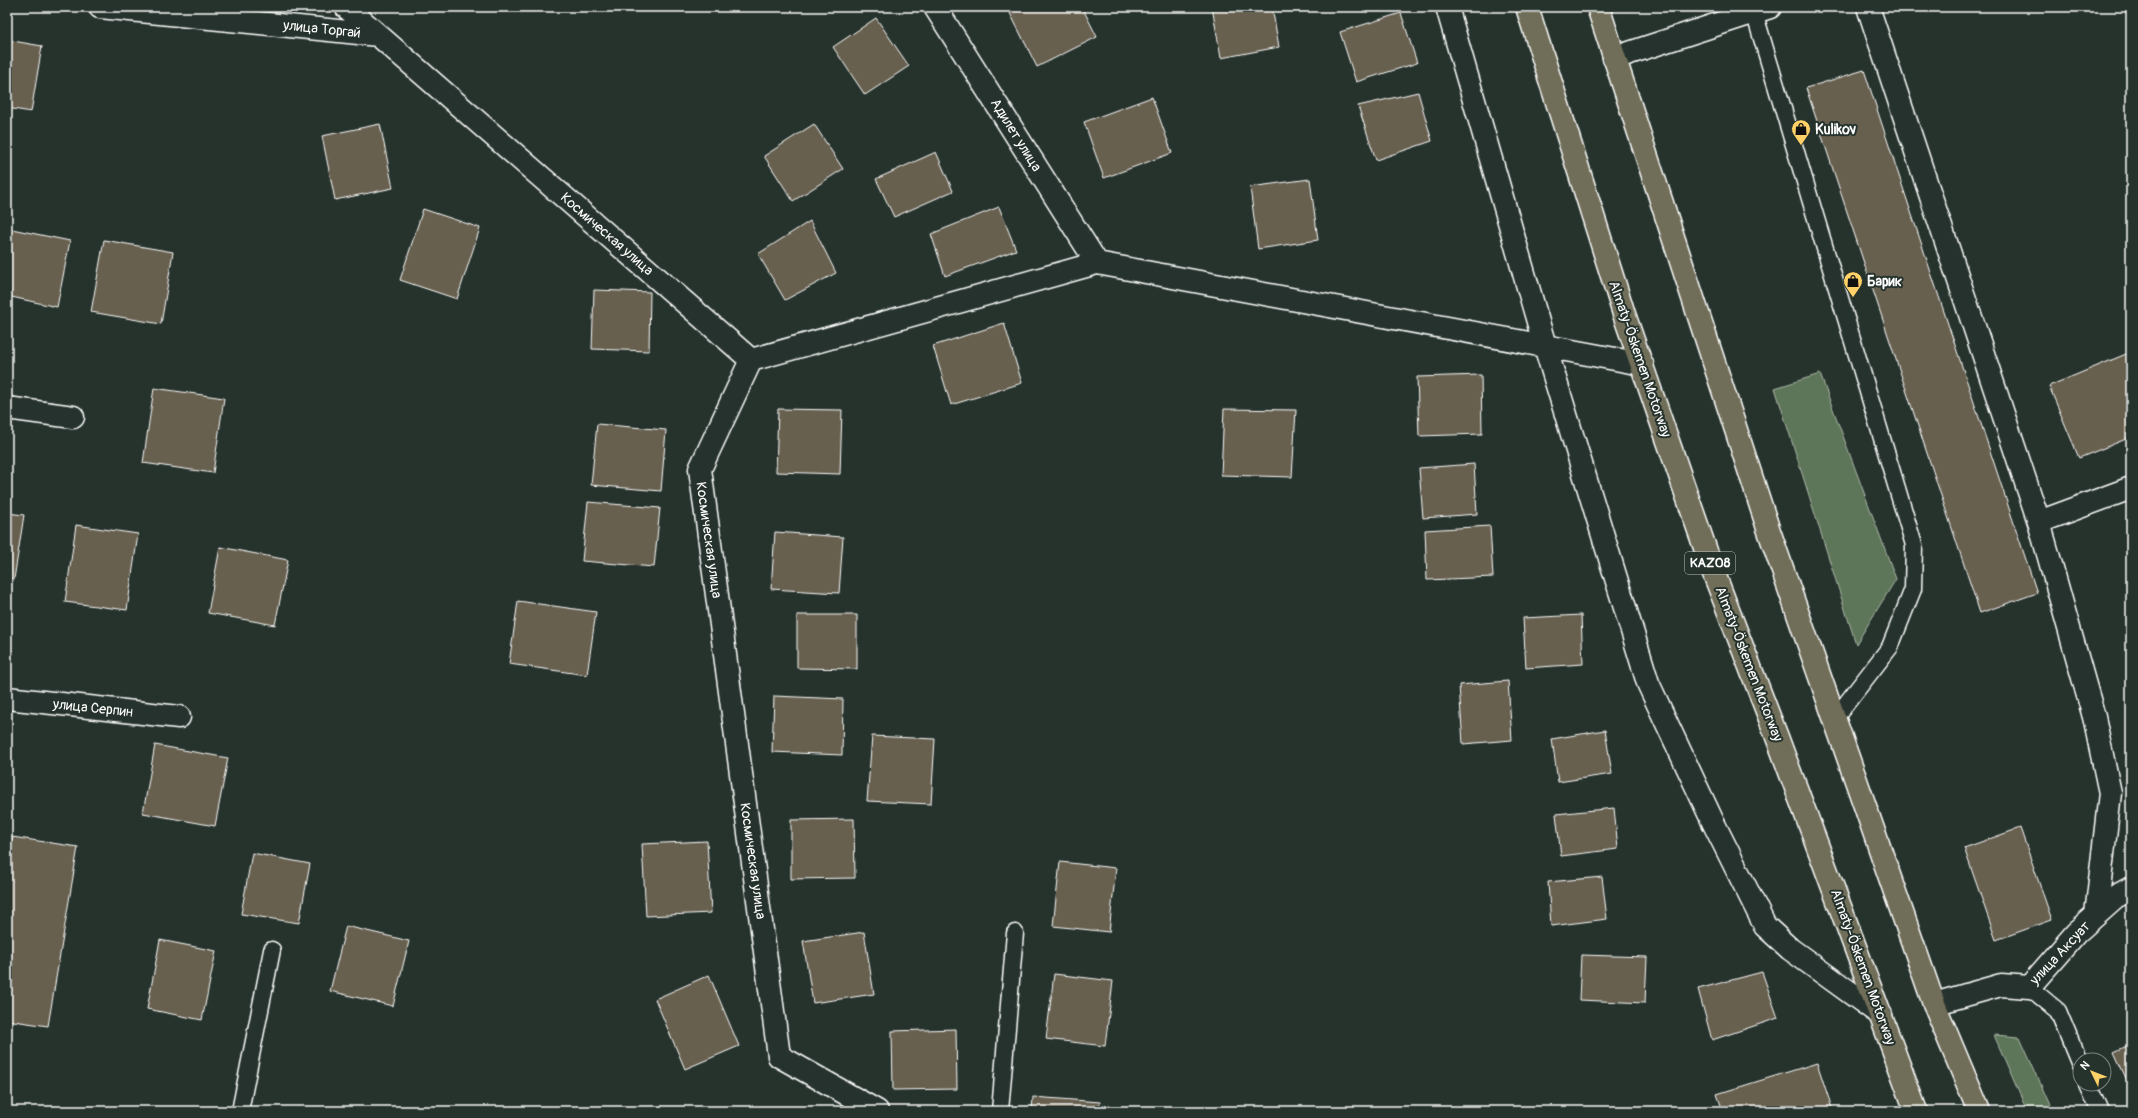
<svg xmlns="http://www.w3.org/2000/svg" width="2138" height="1118" font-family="Pangolin,sans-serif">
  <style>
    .green { fill: #5d7458; stroke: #aebaac }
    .building { fill: #686050; stroke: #fff }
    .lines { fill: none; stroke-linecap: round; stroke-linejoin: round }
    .service-casing { stroke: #fff; stroke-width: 19 }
    .minor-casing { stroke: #fff; stroke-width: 25 }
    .primary-casing { stroke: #fff; stroke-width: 25 }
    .service { stroke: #26332d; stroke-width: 16 }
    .minor { stroke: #26332d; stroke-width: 22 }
    .primary { stroke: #706e59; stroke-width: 22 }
    .labels { text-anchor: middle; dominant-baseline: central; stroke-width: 4; stroke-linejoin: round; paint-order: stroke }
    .shield { fill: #26332d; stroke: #bec2c0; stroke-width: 1 }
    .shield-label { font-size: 13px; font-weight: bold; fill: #fff }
    .street-label { font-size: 14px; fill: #fff; stroke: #26332d }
    .poi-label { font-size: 14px; font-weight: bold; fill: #fff; stroke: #26332d; text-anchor: start }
  </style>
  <rect width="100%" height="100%" fill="#26332d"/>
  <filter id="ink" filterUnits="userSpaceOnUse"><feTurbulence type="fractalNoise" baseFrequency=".025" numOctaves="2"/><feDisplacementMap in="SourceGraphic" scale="8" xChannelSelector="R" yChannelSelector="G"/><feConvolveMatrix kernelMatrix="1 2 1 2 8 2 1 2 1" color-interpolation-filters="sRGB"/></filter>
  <g filter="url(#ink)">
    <!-- green -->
    <path class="green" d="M 1820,374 L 1896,579 L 1856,644 L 1775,388 Z
      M 1994,1035 L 2020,1037 L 2053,1111 L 2027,1111 Z"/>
    <!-- building -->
    <path class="building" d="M 1013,7 L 1082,7 L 1097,37 L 1037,67 L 1008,9 Z
      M 1212,7 L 1272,7 L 1279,47 L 1221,58 Z
      M 1401,13 L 1417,63 L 1356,82 L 1340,32 Z
      M 876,18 L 909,66 L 865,95 L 833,47 Z
      M 7,40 L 42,46 L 31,112 L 7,108 Z
      M 1864,70 L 2037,593 L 1980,613 L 1806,88 Z
      M 1418,92 L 1432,141 L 1376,160 L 1358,106 Z
      M 1152,97 L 1172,153 L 1104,178 L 1084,122 Z
      M 380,124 L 393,188 L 335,200 L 322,136 Z
      M 814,124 L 843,169 L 793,201 L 764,156 Z
      M 936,152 L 953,191 L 894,217 L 876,179 Z
      M 1310,179 L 1318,240 L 1258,249 L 1250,187 Z
      M 999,207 L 1016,250 L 945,276 L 931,234 Z
      M 423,209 L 480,228 L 457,299 L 400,280 Z
      M 810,221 L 836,273 L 785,300 L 758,254 Z
      M 7,228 L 70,241 L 57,307 L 7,296 Z
      M 104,240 L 173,252 L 161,324 L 91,312 Z
      M 594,290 L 650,292 L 649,351 L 592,349 Z
      M 1004,323 L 1022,383 L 951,405 L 933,346 Z
      M 2131,352 L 2131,437 L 2079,458 L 2049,386 Z
      M 1481,375 L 1482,434 L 1419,436 L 1417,377 Z
      M 154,388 L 224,398 L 213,473 L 143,463 Z
      M 778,409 L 842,410 L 840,474 L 776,472 Z
      M 1224,409 L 1296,410 L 1292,477 L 1221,475 Z
      M 597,424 L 666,430 L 661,491 L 591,485 Z
      M 1474,464 L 1477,514 L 1423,518 L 1419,468 Z
      M 588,502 L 660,508 L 654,567 L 582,561 Z
      M 7,513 L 24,515 L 14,579 L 7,578 Z
      M 76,525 L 138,534 L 127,610 L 65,602 Z
      M 1490,526 L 1493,577 L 1427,580 L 1425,530 Z
      M 775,532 L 843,537 L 839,593 L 771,589 Z
      M 220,547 L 288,560 L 275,625 L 208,613 Z
      M 518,601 L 596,612 L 587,675 L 509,664 Z
      M 797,615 L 857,615 L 857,669 L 797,668 Z
      M 1581,615 L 1583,664 L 1526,668 L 1523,618 Z
      M 1508,681 L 1512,740 L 1463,744 L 1459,685 Z
      M 774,696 L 843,699 L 842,755 L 772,752 Z
      M 1605,730 L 1612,774 L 1558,782 L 1552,739 Z
      M 872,736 L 935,739 L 931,804 L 867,801 Z
      M 155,745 L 228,758 L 215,826 L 143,813 Z
      M 1614,808 L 1618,849 L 1561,856 L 1556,814 Z
      M 854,819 L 855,878 L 791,879 L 791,820 Z
      M 2020,828 L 2052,920 L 1996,940 L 1964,848 Z
      M 12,837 L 78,847 L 48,1026 L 7,1020 L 7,867 Z
      M 707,841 L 711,913 L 646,916 L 642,844 Z
      M 252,853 L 310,864 L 299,923 L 241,914 Z
      M 1060,862 L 1116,868 L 1109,932 L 1053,926 Z
      M 1602,877 L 1607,919 L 1551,926 L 1548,882 Z
      M 346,926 L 409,941 L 393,1006 L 330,991 Z
      M 864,932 L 874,994 L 813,1003 L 803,941 Z
      M 160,940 L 216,951 L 202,1020 L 147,1009 Z
      M 1581,955 L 1647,957 L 1645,1003 L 1579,1000 Z
      M 1762,972 L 1778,1018 L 1712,1040 L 1698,989 Z
      M 1054,974 L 1113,981 L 1105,1046 L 1046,1039 Z
      M 709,975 L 739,1046 L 685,1069 L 655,999 Z
      M 956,1029 L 957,1089 L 893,1090 L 892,1031 Z
      M 2131,1045 L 2131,1090 L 2114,1053 Z
      M 1817,1063 L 1833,1111 L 1723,1111 L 1717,1094 Z
      M 1033,1097 L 1100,1102 L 1099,1111 L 1032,1111 Z
      M 1681,1106 L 1682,1111 L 1643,1111 Z
      M 1142,1110 L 1184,1111 L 1142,1111 Z"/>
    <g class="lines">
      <defs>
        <path id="service" d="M 1754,12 L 1914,545 L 1913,589 L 1890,647 L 1835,718
          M 2029,987 L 2058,1011 L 2080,1064
          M 2088,1084 L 2100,1111
          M 240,1111 L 272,950
          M 1000,1111 L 1015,933"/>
        <path id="minor" d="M 100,7 L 378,35
          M 346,7 L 751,360
          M 935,7 L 1097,263
          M 1447,7 L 1545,346 L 1648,683 L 1713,822 L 1765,926 L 1790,949 L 1881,1015
          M 1868,7 L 2039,522 L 2094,717 L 2110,793 L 2096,915
          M 1614,58 L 1770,7
          M 751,360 L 1097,263 L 1642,364
          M 751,360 L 700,469 L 779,1056 L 877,1111
          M 7,408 L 73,417
          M 2039,522 L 2131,488
          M 7,698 L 179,717
          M 1934,1004 L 2001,985 L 2029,987 L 2076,933 L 2120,894 L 2131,888"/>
        <path id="primary" d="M 1527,7 L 1624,314 L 1713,571 L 1777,737 L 1916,1111
          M 1598,7 L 1768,528 L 1934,1004 L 1979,1111"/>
      </defs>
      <!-- service casing -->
      <use href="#service" class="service-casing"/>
      <!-- minor casing -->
      <use href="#minor" class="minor-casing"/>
      <!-- primary casing -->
      <use href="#primary" class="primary-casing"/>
      <!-- service -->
      <use href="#service" class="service"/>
      <!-- minor -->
      <use href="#minor" class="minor"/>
      <!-- primary -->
      <use href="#primary" class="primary"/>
    </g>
  </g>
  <!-- icons -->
  <defs>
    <symbol id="shop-pin" viewBox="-11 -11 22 30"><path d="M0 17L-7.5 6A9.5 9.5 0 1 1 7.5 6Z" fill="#ffd166" stroke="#26332d"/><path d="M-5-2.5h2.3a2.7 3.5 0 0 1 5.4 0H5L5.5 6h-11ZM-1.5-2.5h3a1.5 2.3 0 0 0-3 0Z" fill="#111"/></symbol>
  </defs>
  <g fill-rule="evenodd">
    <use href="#shop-pin" x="1790" y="118" width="22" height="30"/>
    <use href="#shop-pin" x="1842" y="270" width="22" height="30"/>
  </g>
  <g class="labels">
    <!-- shield labels -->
    <rect class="shield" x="1685" y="552" width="50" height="22" rx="3"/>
    <g class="shield-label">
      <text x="1710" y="563">KAZ08</text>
    </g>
    <!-- street labels -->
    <g class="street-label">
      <text transform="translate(322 29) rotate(6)">улица Торгай</text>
      <text transform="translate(1016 135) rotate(58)">Адилет улица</text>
      <text transform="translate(607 234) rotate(41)">Космическая улица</text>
      <text transform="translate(1640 359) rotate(71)">Almaty-Öskemen Motorway</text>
      <text transform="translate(709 540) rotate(82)">Космическая улица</text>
      <text transform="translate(1749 664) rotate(69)">Almaty-Öskemen Motorway</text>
      <text transform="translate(93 708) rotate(6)">улица Серпин</text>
      <text transform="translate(753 861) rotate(82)">Космическая улица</text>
      <text transform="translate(2060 953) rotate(-47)">улица Аксуат</text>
      <text transform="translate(1863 967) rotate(70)">Almaty-Öskemen Motorway</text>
    </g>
    <!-- poi labels -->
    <g class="poi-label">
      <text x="1815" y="129">Kulikov</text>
      <text x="1867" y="281">Барик</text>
    </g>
  </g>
  <!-- margin -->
  <rect width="2138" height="1118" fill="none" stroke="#26332d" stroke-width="24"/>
  <rect x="12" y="12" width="2114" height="1094" fill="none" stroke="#fff" stroke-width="1.5" filter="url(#ink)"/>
  <!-- north arrow -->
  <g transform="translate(2092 1072) rotate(313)"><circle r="19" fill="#26332d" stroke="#7d8581"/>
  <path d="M0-3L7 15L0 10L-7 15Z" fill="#ffd166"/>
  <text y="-6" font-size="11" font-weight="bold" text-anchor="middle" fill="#ffffff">N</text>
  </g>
</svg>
